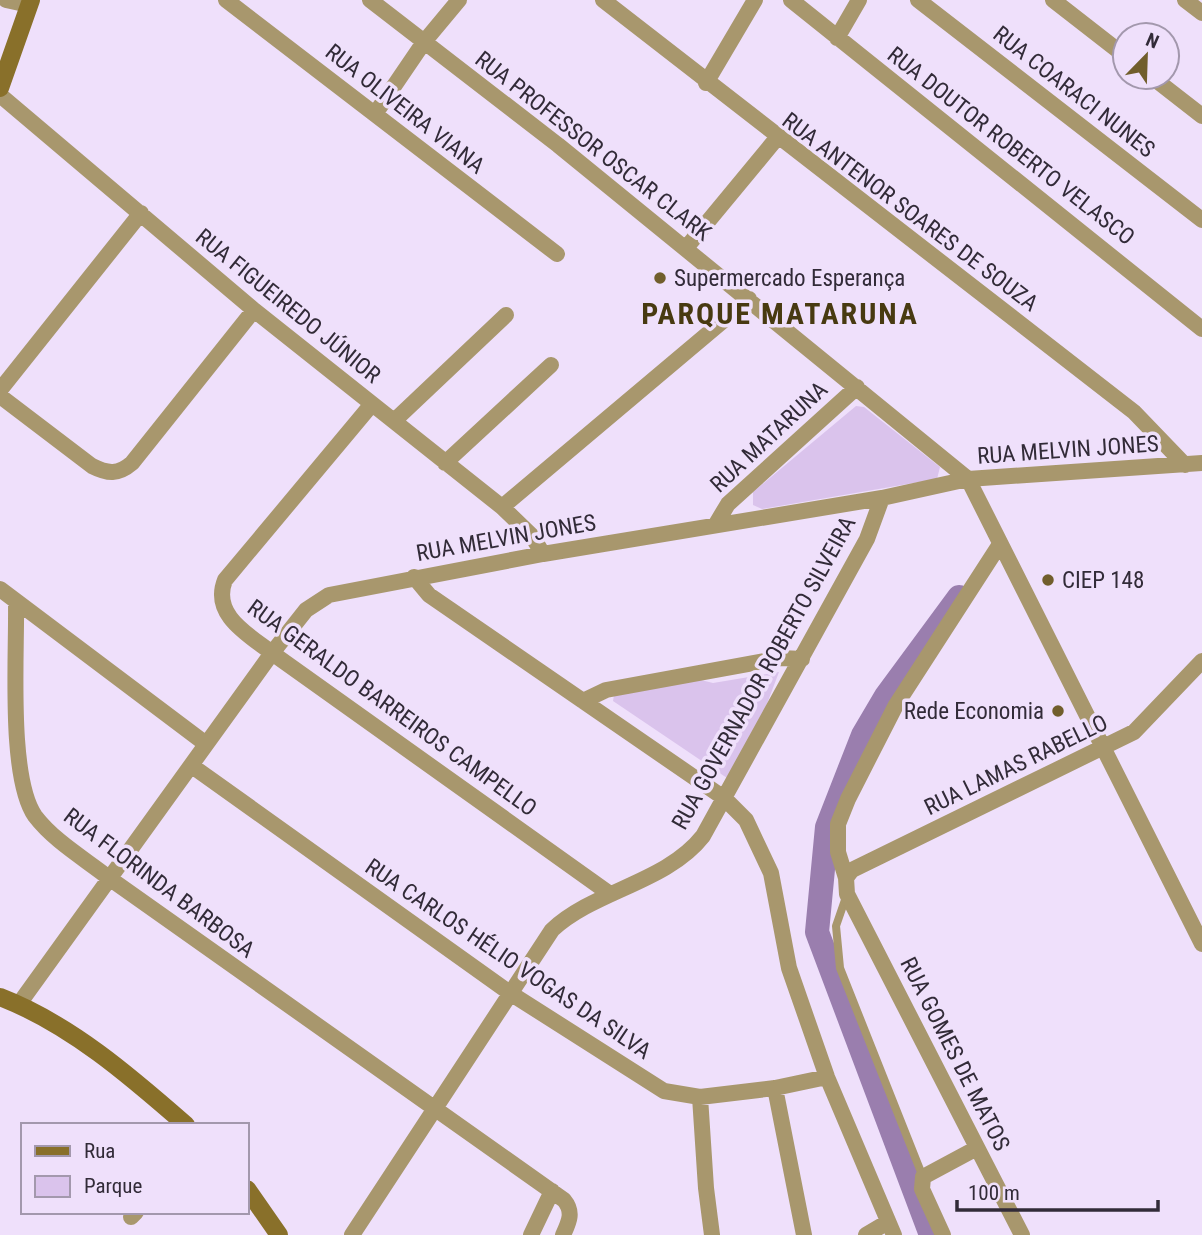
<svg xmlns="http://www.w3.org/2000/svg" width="1202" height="1235" font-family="'Roboto Condensed',sans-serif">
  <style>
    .green { fill: #dac3ec }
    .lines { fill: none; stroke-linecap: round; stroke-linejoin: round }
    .river { stroke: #9a7eae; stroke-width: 24 }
    .service { stroke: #a8976d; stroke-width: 8 }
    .minor { stroke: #a8976d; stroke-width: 16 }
    .secondary { stroke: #89702a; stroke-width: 18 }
    .poi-dot { fill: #715e2c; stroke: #efe0fb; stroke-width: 2.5 }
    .labels { text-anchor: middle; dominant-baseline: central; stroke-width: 7; stroke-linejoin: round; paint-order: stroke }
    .street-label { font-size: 23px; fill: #322b38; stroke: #efe0fb }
    .poi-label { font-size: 23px; fill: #322b38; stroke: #efe0fb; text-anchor: start }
    .district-label { font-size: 30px; font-weight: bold; letter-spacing: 2px; fill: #483a11; stroke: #efe0fb }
  </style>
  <rect width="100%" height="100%" fill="#efe0fb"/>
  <!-- green -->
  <path class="green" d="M 856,406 L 864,407 L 940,467 L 937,479 L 762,509 L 753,505 L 753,492 Z
    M 779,672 L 765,709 L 727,778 L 613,701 L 614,695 L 701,680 L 713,683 Z"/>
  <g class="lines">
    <!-- river -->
    <path class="river" d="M 931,1235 L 817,932 L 827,827 L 863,735 L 886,696 L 959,597"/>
    <!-- service -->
    <path class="service" d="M 846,897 L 836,926 L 840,968 L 923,1177"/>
    <!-- minor -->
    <path class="minor" d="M 6,0 L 29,5
      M 226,0 L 557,254
      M 370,0 L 558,145 L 968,479 L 1202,944
      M 603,0 L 1134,412 L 1185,465
      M 791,0 L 1202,329
      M 918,0 L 1202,220
      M 1053,0 L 1125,56
      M 1185,0 L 1202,13
      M 837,38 L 859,0
      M 1152,77 L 1202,116
      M 706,83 L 755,0
      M 0,95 L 254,310 L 502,507 L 532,536 L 543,554
      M 375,114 L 424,42 L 459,0
      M 686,248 L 777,138
      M 0,390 L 141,213
      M 0,396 L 92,466 C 108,474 118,475 132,463 L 254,310
      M 372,404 L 225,580 C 211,615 249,635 272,653 L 610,894
      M 394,421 L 506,315
      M 445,463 L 551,365
      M 502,507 L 749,299
      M 716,524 L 728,504 L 857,387
      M 414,577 L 429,595 L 724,798 L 746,820 L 771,873 L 789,968 L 827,1077 L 894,1235
      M 0,589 L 206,744
      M 16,604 C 17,653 8,777 35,816 C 54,841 85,859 109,878 L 564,1200 C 574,1212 569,1222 563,1235
      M 583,701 L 606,690 L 781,658 L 802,659
      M 192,766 L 510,993 L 664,1091 L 700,1097 L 775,1088 L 827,1077
      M 846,878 L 838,852 L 838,824 L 848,799 L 896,705 L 1000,544
      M 19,1004 L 272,653 L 306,610 L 329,595 L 543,554 L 882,498 L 968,479 L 1202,463
      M 775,1088 L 804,1235
      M 700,1097 L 706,1188 L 712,1235
      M 131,1217 L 136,1212
      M 352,1235 L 552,930 C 595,890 666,883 703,836 L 867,539 L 882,498
      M 531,1235 L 552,1191
      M 866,1235 L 888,1222
      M 943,1235 L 922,1189 L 923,1177 L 977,1148
      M 1022,1235 L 847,894 L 846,878 L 852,870 L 1134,732 L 1202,661"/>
    <!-- secondary -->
    <path class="secondary" d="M 0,88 L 31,0
      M 0,997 C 70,1024 130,1076 186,1125
      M 247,1189 L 279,1235"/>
  </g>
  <!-- markers -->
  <g class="poi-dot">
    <circle cx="660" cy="278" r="7"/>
    <circle cx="1048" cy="580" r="7"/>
    <circle cx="1058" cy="711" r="7"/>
  </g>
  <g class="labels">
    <!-- street labels -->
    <g class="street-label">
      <text transform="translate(1074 92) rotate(38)">RUA COARACI NUNES</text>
      <text transform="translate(405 109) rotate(38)">RUA OLIVEIRA VIANA</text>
      <text transform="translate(593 146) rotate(38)">RUA PROFESSOR OSCAR CLARK</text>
      <text transform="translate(1011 146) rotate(38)">RUA DOUTOR ROBERTO VELASCO</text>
      <text transform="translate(910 212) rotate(37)">RUA ANTENOR SOARES DE SOUZA</text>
      <text transform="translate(288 306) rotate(39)">RUA FIGUEIREDO JÚNIOR</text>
      <text transform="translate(769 437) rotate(-43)">RUA MATARUNA</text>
      <text transform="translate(1068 450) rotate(-4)">RUA MELVIN JONES</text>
      <text transform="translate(506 538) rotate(-10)">RUA MELVIN JONES</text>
      <text transform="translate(764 673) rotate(-61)">RUA GOVERNADOR ROBERTO SILVEIRA</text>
      <text transform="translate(392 708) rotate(36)">RUA GERALDO BARREIROS CAMPELLO</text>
      <text transform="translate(1016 765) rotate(-26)">RUA LAMAS RABELLO</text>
      <text transform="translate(159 883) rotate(37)">RUA FLORINDA BARBOSA</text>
      <text transform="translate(508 959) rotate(34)">RUA CARLOS HÉLIO VOGAS DA SILVA</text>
      <text transform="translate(955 1054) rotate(63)">RUA GOMES DE MATOS</text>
    </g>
    <!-- poi labels -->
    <g class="poi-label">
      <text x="674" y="278">Supermercado Esperança</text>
      <text x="1062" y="580">CIEP 148</text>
      <text x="1044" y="711" text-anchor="end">Rede Economia</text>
    </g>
    <!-- district labels -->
    <g class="district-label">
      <text x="780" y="313">PARQUE MATARUNA</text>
    </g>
  </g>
  <!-- legend -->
  <rect x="21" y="1123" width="228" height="91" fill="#efe0fb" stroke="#a398ad" stroke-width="2"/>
  <rect x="35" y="1146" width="35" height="10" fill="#89702a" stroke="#a398ad" stroke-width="2"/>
  <text x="84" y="1158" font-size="21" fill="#322b38">Rua</text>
  <rect x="35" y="1176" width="35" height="21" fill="#dac3ec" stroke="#a398ad" stroke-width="2"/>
  <text x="84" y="1193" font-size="21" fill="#322b38">Parque</text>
  <!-- north arrow -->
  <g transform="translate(1146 56) rotate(23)"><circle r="33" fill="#efe0fb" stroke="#a398ad" stroke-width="2"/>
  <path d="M0-5L12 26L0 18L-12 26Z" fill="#715e2c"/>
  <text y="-10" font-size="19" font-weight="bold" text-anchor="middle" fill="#322b38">N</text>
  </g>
  <!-- scale -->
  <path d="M957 1200v10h201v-10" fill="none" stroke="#322b38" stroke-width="3.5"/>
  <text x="968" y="1200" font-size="21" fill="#322b38" stroke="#efe0fb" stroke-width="5" paint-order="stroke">100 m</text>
</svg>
